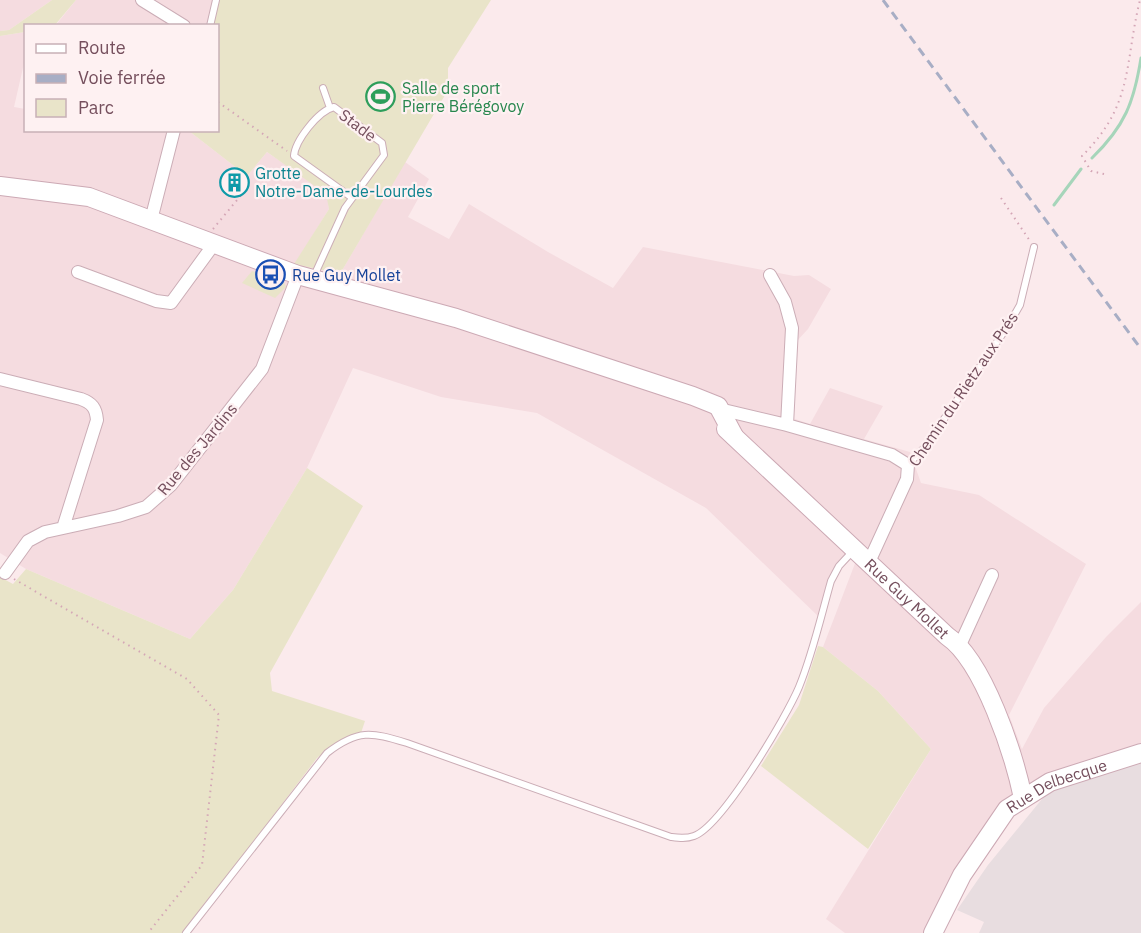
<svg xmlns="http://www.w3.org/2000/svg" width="1141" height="933" font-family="'IBM Plex Sans',sans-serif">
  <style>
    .residential { fill: #f5dce0 }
    .industrial { fill: #e8dde0 }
    .green { fill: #e9e4c9 }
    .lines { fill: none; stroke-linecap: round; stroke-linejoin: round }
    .stream { stroke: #a6d5ba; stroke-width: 3 }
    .lane-casing { stroke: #cbadb6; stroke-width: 8 }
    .street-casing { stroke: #cbadb6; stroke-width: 14 }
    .secondary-casing { stroke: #cca9b4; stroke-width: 20 }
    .path { stroke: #d4a6b6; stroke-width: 2; stroke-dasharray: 1.5 4.5; stroke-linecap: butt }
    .lane { stroke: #fff; stroke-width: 6 }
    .street { stroke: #fff; stroke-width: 12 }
    .secondary { stroke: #fff; stroke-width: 18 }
    .rail { stroke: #a8aec5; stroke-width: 3; stroke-dasharray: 9 6; stroke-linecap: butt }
    .labels { text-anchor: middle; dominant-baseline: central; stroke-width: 4.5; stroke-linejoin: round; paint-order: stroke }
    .leisure-label { font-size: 16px; fill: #27864d; stroke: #fef1f2; text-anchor: start }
    .street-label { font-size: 16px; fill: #754f5d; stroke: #fef1f2 }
    .culture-label { font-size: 16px; fill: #0d838f; stroke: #fef1f2; text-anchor: start }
    .transit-label { font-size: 16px; fill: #164399; stroke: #fef1f2; text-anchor: start }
  </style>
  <rect width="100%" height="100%" fill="#fbeaec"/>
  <!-- residential -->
  <path class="residential" d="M 0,0 L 52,0 L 9,30 L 0,31 Z
    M 76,0 L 219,0 L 213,25 L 55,26 Z
    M 25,32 L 25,59 L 14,107 L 25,109 L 26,130 L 189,131 L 247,176 L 267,152 L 327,194 L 329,209 L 295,264 L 340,274 L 405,162 L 429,179 L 408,217 L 449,239 L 469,204 L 548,252 L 613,288 L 643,247 L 794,276 L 809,275 L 831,289 L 808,329 L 796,342 L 792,418 L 810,424 L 830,388 L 883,406 L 864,439 L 910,452 L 921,483 L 979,495 L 1086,564 L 1009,715 L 1022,749 L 1044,708 L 1106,637 L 1141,602 L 1141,753 L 1007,809 L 933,933 L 845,933 L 826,919 L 931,749 L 878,691 L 823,647 L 859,553 L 855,549 L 839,566 L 820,618 L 706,508 L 537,413 L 441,397 L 353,368 L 307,468 L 233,590 L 190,639 L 26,569 L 0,553 L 0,36 Z"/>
  <!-- industrial -->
  <path class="industrial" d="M 1141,753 L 1141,933 L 979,933 L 984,922 L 957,910 L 988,865 L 1042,799 L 1072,773 Z"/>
  <!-- green -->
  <path class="green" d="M 52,0 L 76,0 L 55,25 L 26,26 L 25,32 L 0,36 L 0,31 L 9,30 Z
    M 219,0 L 491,0 L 448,68 L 448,90 L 340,274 L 294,264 L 329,209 L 326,194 L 267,152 L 247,176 L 189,131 L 218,130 L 218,26 L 213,25 Z
    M 252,271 L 283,280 L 286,287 L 275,298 L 242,283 Z
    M 307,468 L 363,506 L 270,673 L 272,691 L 365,721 L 361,733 L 334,744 L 317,758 L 184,933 L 0,933 L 0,577 L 13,584 L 26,569 L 190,639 L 233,590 Z
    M 818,646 L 823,647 L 878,691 L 931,749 L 868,849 L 761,766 L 799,705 Z"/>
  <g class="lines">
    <!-- stream -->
    <path class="stream" d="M 1092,158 C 1125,126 1134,102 1141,58
      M 1054,205 L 1081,169"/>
    <defs>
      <path id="lane" d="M 210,26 L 216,0
        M 323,88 L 330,108
        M 314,276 L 345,208 L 384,155 L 382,143 L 334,107 C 318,111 295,141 294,156 L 351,197
        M 908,465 L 924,448 L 1008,326 L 1020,305 L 1034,247
        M 186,933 L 327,753 C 358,729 371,732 407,743 L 671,837 C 679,838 686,839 694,836 C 722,826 787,716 799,687 C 813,653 821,616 831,581 L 839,566 L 852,552"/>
      <path id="street" d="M 142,0 L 184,26
        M 151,220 L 174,130
        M 78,272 L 156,301 L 171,303 L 214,244
        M 770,275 L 785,302 L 792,328 L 787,425
        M 0,379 L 81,399 C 92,403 96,408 97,420 L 63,528
        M 715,408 L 787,425 L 892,455 L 908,465 L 907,479 L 869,562
        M 5,573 L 28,541 L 45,532 L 118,516 L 146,507 L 171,485 L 262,369 L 298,275
        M 960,645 L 992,575"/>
      <g id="secondary">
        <path d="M 0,186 L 89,197 L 298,275 L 456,318 L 693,396 L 718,406 L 734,436"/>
        <path id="s1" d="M 726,429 L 947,636 C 984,661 1014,755 1023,798"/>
        <path id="s2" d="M 933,933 L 962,875 L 1007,809 L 1050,782 L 1141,753"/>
      </g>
    </defs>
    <!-- lane casing -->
    <use href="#lane" class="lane-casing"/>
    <!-- street casing -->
    <use href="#street" class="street-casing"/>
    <!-- secondary casing -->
    <use href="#secondary" class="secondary-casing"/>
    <!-- path -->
    <path class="path" d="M 218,102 L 287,151
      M 1104,174 L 1091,171 L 1082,156 C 1134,104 1124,65 1140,0
      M 1001,198 L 1030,241
      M 213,229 L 242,194
      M 14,579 L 187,679 L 219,715 L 202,865 L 148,933"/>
    <!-- lane -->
    <use href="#lane" class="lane"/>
    <!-- street -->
    <use href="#street" class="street"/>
    <!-- secondary -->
    <use href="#secondary" class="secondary"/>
    <!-- rail -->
    <path class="rail" d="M 883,0 L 1141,349"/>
  </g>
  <!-- icons -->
  <defs>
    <symbol id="stadium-ring" viewBox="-11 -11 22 22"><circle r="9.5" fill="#fef1f2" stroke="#2e9e5b" stroke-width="1.5"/><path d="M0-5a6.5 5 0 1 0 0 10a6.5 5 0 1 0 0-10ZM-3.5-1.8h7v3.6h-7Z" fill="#2e9e5b"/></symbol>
    <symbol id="building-ring" viewBox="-11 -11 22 22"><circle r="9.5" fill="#fef1f2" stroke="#0f9aa8" stroke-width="1.5"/><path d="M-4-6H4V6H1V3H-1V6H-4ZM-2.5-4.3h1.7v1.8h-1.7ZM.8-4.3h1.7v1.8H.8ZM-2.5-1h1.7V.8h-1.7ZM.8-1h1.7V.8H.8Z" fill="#0f9aa8"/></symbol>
    <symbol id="bus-ring" viewBox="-11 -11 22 22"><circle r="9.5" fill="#fef1f2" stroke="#1a4fb4" stroke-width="1.5"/><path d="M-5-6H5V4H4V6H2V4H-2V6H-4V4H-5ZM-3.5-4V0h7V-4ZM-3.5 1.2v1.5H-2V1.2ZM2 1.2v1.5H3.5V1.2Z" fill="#1a4fb4"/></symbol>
  </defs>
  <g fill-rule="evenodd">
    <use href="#stadium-ring" x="364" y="80" width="33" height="33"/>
    <use href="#building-ring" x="218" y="166" width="33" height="33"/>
    <use href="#bus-ring" x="254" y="258" width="33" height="33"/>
  </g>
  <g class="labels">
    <!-- leisure labels -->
    <g class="leisure-label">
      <text x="402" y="88">Salle de sport<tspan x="402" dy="18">Pierre Bérégovoy</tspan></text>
    </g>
    <!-- street labels -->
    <g class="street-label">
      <text transform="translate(358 125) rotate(37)">Stade</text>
      <text transform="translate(963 389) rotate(-56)">Chemin du Rietz aux Prés</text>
      <text transform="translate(197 449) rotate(-50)">Rue des Jardins</text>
      <text stroke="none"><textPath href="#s1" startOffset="248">Rue Guy Mollet</textPath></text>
      <text stroke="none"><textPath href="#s2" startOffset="200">Rue Delbecque</textPath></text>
    </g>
    <!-- culture labels -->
    <g class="culture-label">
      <text x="255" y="173">Grotte<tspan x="255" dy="18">Notre-Dame-de-Lourdes</tspan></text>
    </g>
    <!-- transit labels -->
    <g class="transit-label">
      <text x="292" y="275">Rue Guy Mollet</text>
    </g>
  </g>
  <!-- legend -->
  <rect x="24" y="24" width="195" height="108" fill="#fef1f2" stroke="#c7b0b6" stroke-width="1.5"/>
  <rect x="36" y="44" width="30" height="9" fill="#ffffff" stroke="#c7b0b6" stroke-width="1.5"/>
  <text x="78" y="54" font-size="18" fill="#754f5d">Route</text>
  <rect x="36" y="74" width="30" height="9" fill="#a8aec5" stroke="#c7b0b6" stroke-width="1.5"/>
  <text x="78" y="84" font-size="18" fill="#754f5d">Voie ferrée</text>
  <rect x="36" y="99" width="30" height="18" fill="#e9e4c9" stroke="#c7b0b6" stroke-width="1.5"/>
  <text x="78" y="114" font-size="18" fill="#754f5d">Parc</text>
</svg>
